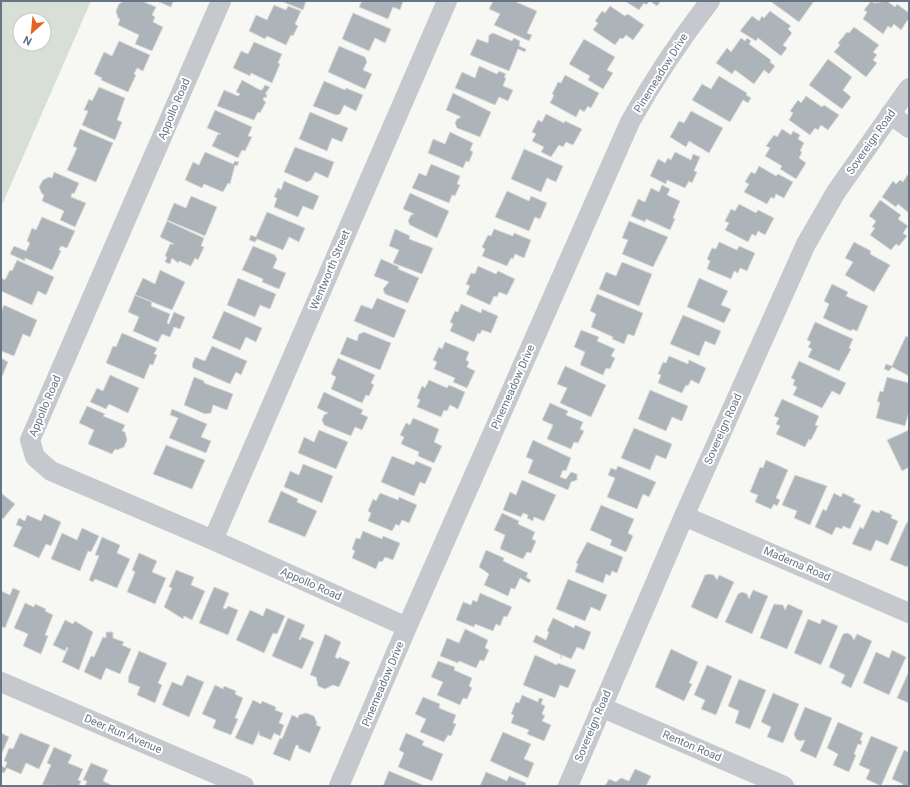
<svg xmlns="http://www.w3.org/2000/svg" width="910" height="787" font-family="Roboto,sans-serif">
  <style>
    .green { fill: #d8dfd5; fill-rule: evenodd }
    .building { fill: #acb3b9; stroke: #d9d9d7 }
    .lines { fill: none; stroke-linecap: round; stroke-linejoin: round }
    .minor { stroke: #c5c8cc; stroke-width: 20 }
    .labels { text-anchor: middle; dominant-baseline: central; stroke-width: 4; stroke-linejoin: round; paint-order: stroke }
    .street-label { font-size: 11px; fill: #667586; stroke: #fff }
  </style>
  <rect width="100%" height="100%" fill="#f7f7f4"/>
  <!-- green -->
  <path class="green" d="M 1,1 L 91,1 L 1,207 ZM 20,20 L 44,20 L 44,44 L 20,44 Z"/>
  <!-- building -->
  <path class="building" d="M 124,1 L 142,1 L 156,7 L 152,15 L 155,17 L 153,22 L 163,27 L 152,51 L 135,44 L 139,35 L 118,25 L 120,19 L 118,18 L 116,11 L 119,4 Z
    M 157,1 L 173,1 L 171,7 Z
    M 281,1 L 310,1 L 306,1 L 303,10 Z
    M 362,1 L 403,1 L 400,10 L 393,7 L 388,19 L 359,7 Z
    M 493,1 L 514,1 L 537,11 L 527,33 L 532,35 L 529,41 L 494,25 L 500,14 L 489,9 Z
    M 625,1 L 661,1 L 657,6 L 650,1 L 646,5 L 644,3 L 639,10 Z
    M 770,1 L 814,1 L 799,22 Z
    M 871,1 L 874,3 L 887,1 L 895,7 L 897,4 L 909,13 L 909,18 L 901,30 L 894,24 L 891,28 L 888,26 L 883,34 L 863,19 L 867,12 L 864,10 Z
    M 274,5 L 286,10 L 288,6 L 301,11 L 295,24 L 298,26 L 293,36 L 291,35 L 286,45 L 267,36 L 265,39 L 249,31 L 256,15 L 267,20 Z
    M 610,6 L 625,16 L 628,14 L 644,25 L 633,40 L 626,35 L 623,39 L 620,38 L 615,45 L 593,30 L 598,23 L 595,21 L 602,11 L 605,13 Z
    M 770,11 L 791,26 L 788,29 L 792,33 L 783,45 L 787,48 L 781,56 L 758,38 L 756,41 L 740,31 L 752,16 L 759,21 L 762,16 L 764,18 Z
    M 353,13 L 391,29 L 385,43 L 375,38 L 369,51 L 342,39 Z
    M 854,27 L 879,45 L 873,52 L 877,55 L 873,60 L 877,63 L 866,77 L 834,52 L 840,45 L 838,43 L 847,32 L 849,33 Z
    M 493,33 L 512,41 L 514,38 L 520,41 L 519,46 L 526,49 L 525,52 L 518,49 L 509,71 L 470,55 L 477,39 L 488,43 L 489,35 Z
    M 741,38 L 745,41 L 747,38 L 751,41 L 749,44 L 771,60 L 770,62 L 775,66 L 769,74 L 764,70 L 754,84 L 735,70 L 732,74 L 716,63 L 727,48 L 731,52 Z
    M 584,39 L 615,57 L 607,70 L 613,73 L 603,89 L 588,80 L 590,76 L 569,64 Z
    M 119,41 L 150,55 L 143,71 L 137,68 L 134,74 L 136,75 L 128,92 L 101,80 L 102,78 L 94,74 L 104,52 L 112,56 Z
    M 254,42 L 282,54 L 278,63 L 280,64 L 272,83 L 251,73 L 250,76 L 233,68 L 241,51 L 248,54 Z
    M 339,46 L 365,57 L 367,62 L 363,70 L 372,74 L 365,89 L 328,72 Z
    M 828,59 L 852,77 L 843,90 L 851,97 L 842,109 L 809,85 Z
    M 479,66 L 497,74 L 499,71 L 506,74 L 504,77 L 506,78 L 503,86 L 513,90 L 508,101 L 499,97 L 495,105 L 455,88 L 462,72 L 475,78 Z
    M 565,75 L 599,93 L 591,108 L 588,106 L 584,112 L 580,109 L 576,117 L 550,103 L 554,95 L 552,94 L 558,82 L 561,83 Z
    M 719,76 L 747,93 L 746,95 L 751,98 L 748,103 L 743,100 L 730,122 L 692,100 L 702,84 L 711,89 Z
    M 242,80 L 260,90 L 262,90 L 265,85 L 270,87 L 265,94 L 267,94 L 266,98 L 264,97 L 263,100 L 266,102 L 260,113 L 258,112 L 254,120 L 217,106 L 224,90 L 238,96 L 240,94 L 236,92 Z
    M 324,81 L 345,90 L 346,88 L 363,95 L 356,111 L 344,105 L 340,114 L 336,115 L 313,106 Z
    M 99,87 L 125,98 L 117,120 L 122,122 L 115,140 L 82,125 L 88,111 L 84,110 L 89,99 L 92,101 Z
    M 453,93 L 491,112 L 480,137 L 457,128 L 455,123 L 457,119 L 461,117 L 446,110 Z
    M 806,96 L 822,107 L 824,105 L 839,115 L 828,130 L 821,125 L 818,130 L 815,128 L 810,135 L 789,120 L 793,113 L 790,111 L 798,100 L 801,103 Z
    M 215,110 L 252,127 L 248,136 L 252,137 L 245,151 L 242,150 L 238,158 L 212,146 L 218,134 L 221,134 L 207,128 Z
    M 691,111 L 723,128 L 709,153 L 689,141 L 686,147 L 670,137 L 679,121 L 684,123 Z
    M 310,112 L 348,128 L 342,142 L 332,138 L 327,151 L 299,139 Z
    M 546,114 L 564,123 L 565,121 L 582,129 L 573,145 L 566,142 L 563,147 L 559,145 L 551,157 L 541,152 L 544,147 L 532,141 L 536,134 L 532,132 L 538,120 L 542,122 Z
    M 80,129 L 113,143 L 96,182 L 67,170 L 77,148 L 73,146 Z
    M 782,129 L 791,135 L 793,131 L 800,135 L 798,139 L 804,143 L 800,151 L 802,152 L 799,158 L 806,163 L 796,179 L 780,169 L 782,166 L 765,156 L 770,148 L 766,146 L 774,135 L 777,137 Z
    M 450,132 L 473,143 L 470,150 L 473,152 L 469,162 L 466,161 L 463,168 L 428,153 L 433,139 L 445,144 Z
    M 295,147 L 334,162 L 328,178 L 315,172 L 311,180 L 307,182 L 284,172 Z
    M 524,149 L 563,166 L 556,182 L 547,178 L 541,192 L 511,179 Z
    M 205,152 L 233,164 L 235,161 L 239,162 L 237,166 L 235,165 L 230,184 L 228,183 L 223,192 L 204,184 L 202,188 L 185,180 L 193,162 L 199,165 Z
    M 675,152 L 691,160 L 693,154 L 700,157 L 694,171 L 697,172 L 692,183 L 689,181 L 685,188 L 667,180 L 666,184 L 650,176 L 658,159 L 665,163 L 668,158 L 671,160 Z
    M 431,164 L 460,176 L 457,184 L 460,185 L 455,196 L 452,195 L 449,203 L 412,188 L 419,173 L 426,176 Z
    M 759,166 L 776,176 L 778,174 L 793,182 L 784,198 L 776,194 L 774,199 L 771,197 L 767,204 L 744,192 L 749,184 L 745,182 L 751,172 L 755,174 Z
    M 54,172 L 79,183 L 74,194 L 72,193 L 71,197 L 86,203 L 75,227 L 60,220 L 64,211 L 42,201 L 44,195 L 42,194 L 39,187 L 43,180 L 49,177 L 52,178 Z
    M 908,174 L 909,174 L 909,213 L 898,204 L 896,207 L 882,197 L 893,181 L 896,184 L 900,180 L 903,182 Z
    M 284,181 L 319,196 L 313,210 L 303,206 L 298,217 L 274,207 L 277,198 L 274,197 L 278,188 L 281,190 Z
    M 662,185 L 670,189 L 667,195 L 680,201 L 673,218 L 675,219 L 670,230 L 646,219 L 645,222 L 631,216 L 638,199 L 645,202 L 651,188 L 659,192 Z
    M 507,191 L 529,201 L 531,196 L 547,203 L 540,219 L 535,217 L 529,231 L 495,217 Z
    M 410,193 L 449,211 L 437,238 L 410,225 L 408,221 L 411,215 L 414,214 L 403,209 Z
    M 191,196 L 217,207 L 205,236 L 167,220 L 174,203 L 186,208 Z
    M 880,200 L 901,215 L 898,219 L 908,226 L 903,233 L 907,236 L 899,246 L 896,244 L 891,250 L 870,235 L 875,228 L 872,227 L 876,221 L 869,216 Z
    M 739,204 L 756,213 L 758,210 L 774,218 L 765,235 L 758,231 L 756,236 L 752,234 L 748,242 L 725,230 L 729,223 L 725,221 L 731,209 L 735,211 Z
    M 267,212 L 305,228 L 299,242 L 289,237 L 283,250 L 257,239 L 255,242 L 249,240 L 251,235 L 256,237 Z
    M 42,217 L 75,231 L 67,248 L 61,246 L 59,250 L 61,251 L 52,270 L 25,258 L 25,261 L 10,254 L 14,246 L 26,251 L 30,243 L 27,241 L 32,228 L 36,230 Z
    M 167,221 L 204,238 L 201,246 L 204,247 L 198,260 L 195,258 L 191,266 L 179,261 L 178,263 L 172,258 L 170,264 L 165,262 L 167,257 L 165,256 L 170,244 L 174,244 L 160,237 Z
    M 629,221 L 668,237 L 653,267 L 622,254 L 628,240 L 622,238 Z
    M 395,229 L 410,236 L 409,239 L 433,248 L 422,274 L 393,263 L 399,250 L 389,246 Z
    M 494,229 L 513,236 L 514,233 L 531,240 L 524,258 L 515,254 L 513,259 L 511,258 L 507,266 L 482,256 L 485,249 L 482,247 L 488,235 L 491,236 Z
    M 719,242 L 737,250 L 739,246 L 755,253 L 747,271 L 740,268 L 738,273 L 734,271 L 731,279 L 707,269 L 710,261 L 707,259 L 712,248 L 716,249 Z
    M 854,242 L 871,251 L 870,254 L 890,265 L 874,292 L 845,275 L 853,262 L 845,258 Z
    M 253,246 L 275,255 L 277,259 L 273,268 L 286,273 L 279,289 L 262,282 L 263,279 L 242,270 Z
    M 381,259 L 399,267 L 398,269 L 419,278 L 408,303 L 385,294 L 383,289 L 389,282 L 374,276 Z
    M 17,260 L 54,277 L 46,295 L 38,291 L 32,305 L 1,291 L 1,278 L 5,280 L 10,270 L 12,271 Z
    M 622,262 L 652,274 L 639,306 L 599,289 L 606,272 L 616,276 Z
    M 478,266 L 496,274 L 498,271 L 515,279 L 507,295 L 499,292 L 497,297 L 494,296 L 490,305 L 466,294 L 470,286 L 466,284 L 471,273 L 475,274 Z
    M 160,270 L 185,282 L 172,310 L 135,295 L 143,278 L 155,284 Z
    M 238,278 L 276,294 L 270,309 L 260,305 L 255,317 L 227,305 Z
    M 699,278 L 728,291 L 721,305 L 731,309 L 724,323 L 687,307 Z
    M 832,284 L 848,292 L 846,296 L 868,306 L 857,331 L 852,329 L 851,331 L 823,318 L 829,304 L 824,301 Z
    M 597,294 L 643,313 L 634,336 L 628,334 L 624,344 L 612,339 L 613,337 L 591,327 L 596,314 L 590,311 Z
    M 135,295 L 152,302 L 151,306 L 170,314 L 167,323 L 169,324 L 174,312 L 185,317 L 180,329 L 174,327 L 170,337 L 162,334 L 158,342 L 133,331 L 139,317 L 128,312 Z
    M 377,298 L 406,310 L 394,338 L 354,321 L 361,305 L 372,309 Z
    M 461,304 L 481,313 L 482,309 L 498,316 L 491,333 L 482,330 L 480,334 L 478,333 L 474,342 L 450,331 L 453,324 L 450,322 L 455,311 L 458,312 Z
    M 4,305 L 37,320 L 30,337 L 23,334 L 14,356 L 1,351 L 1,312 Z
    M 224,311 L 262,328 L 256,342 L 246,337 L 240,350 L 212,338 Z
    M 683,315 L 721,331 L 715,345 L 705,341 L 699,356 L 670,344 Z
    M 815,322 L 853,339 L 849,348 L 851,349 L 839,371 L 808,357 L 812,349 L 808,347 L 811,342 L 807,340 Z
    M 581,330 L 599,337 L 597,341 L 615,349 L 611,356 L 615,358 L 610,369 L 606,368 L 603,375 L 580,365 L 585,352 L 574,347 Z
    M 364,332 L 391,343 L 380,370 L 340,354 L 347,337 L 357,341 L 359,334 Z
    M 122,333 L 157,348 L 154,354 L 157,355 L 153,365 L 150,364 L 144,379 L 106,363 L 113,346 L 116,347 Z
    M 906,336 L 909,338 L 909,376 L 892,367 L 889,371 L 884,369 L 886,364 L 892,366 Z
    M 445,342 L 469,352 L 466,360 L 469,362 L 467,367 L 475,371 L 467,388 L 453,382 L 455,378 L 434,369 L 437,362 L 433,360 L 439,347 L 442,349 Z
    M 212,346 L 247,361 L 241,375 L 236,372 L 230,384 L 193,368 L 192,365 L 195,357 L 205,361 Z
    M 669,356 L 688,364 L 689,360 L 706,368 L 699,384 L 691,380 L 688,386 L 686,385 L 682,393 L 658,383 L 661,375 L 658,374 L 663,362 L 666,363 Z
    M 1,358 L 8,362 L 1,379 Z
    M 338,358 L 375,375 L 371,383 L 374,385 L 369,396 L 366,395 L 362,403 L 331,389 L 336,377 L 331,374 Z
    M 799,361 L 846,383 L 840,395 L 832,391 L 822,408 L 793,395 L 797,387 L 793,385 L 795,380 L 791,378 Z
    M 565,366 L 606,385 L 591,417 L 560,403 L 567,388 L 557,384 Z
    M 110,375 L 139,388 L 128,413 L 109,404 L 106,409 L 90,402 L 97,388 L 103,391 Z
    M 194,377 L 204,381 L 204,383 L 233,394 L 227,410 L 213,405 L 211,413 L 205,414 L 184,405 Z
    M 887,377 L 909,383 L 909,411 L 905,426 L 876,418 L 880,402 L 877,402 L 880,391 L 883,392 Z
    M 429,380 L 447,388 L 449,385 L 465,392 L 458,409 L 450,405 L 447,411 L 444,410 L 441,417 L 417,407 L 420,400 L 417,398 L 422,386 L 425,388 Z
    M 650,390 L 688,406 L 682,421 L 672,417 L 666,431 L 638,419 Z
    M 324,392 L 363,410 L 361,414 L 368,417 L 362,430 L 355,427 L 351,436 L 324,425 L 322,420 L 324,415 L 328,413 L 317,408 Z
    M 782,399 L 819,416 L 815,425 L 818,426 L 811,440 L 809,439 L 805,447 L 776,434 L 780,426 L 776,424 L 779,418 L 774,416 Z
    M 550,403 L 568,411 L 566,415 L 583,422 L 580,429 L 584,431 L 578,443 L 574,442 L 571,449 L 547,439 L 553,425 L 542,420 Z
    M 87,406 L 105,414 L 103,416 L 125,425 L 122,431 L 125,432 L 127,440 L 124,447 L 117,450 L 115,449 L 112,454 L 88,444 L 94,430 L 79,423 Z
    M 172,409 L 207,424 L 201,437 L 211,441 L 206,453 L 169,438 L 178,418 L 170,415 Z
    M 413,418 L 439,429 L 434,442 L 442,446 L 434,463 L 418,456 L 419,452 L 401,444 L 404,437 L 400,435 L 406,423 L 410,425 Z
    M 634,428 L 672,444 L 666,459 L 656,455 L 650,470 L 621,458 Z
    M 319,430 L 348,442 L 336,469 L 298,453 L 304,437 L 314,442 Z
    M 909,430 L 909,467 L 902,471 L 887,440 Z
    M 533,440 L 571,458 L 566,471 L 563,470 L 560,477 L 566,479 L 571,472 L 577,474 L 577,480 L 571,482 L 568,490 L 528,473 L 533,460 L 526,457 Z
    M 166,445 L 205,460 L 192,489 L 153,474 Z
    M 392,456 L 414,465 L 416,461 L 432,468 L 425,484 L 420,482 L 414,496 L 381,482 Z
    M 766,460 L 788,470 L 776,498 L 780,500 L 777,506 L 774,504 L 771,509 L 755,502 L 758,495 L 750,492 L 760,467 L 763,468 Z
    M 303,464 L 333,476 L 322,503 L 284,487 L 290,471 L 299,475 Z
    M 618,466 L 656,482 L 649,497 L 643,494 L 637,509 L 607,497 L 615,478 L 608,475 L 611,468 L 616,470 Z
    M 795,475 L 827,486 L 810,525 L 794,518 L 797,511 L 782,505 Z
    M 522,480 L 556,495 L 544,521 L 534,517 L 533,521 L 527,518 L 528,515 L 523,513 L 521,517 L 503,510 L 510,492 L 516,495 Z
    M 281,491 L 298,499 L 297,502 L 317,511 L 305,537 L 268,522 Z
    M 1,493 L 15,504 L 3,519 L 1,517 Z
    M 380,493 L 398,500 L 399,497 L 417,505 L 409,523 L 402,520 L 399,526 L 396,524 L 392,531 L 368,521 L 371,513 L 368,511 L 373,499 L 376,501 Z
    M 834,493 L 841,497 L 843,493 L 855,499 L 853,502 L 861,505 L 850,529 L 843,526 L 842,529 L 836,527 L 832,535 L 815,527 L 823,509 L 826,511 Z
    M 601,505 L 634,519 L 628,533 L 633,536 L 626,552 L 610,545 L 612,540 L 590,530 Z
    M 872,510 L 879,513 L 880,510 L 892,515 L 891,518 L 898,521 L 888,545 L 876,540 L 871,551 L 852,544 L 860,527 L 863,529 Z
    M 502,513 L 519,521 L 518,524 L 535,532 L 532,539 L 536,541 L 531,553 L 527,552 L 523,559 L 500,549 L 505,535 L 494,530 Z
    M 44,514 L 61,522 L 51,546 L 46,544 L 39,558 L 13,546 L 22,527 L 16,525 L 19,518 L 25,521 L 27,515 L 41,521 Z
    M 907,522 L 909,523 L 909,564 L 907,567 L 890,560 Z
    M 82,528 L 99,536 L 91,552 L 88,551 L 80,571 L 51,559 L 62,533 L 77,540 Z
    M 363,531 L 382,539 L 383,536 L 400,543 L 393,560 L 385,557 L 382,562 L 379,561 L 376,569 L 352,558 L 355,551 L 352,549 L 356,538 L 360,539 Z
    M 102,537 L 120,545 L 117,553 L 130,559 L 117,588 L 95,579 L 93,582 L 89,580 L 99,556 L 95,555 Z
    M 587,542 L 623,557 L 617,573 L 612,571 L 610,576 L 606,574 L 603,583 L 575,572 L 578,564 L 576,563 Z
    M 486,550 L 504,558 L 503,561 L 528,573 L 526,577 L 531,580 L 529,583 L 520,578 L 515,589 L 511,588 L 508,596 L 484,585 L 489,574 L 479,567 Z
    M 139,553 L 157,561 L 152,572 L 166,578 L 155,604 L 127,592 L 135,572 L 132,570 Z
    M 176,570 L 194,577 L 191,585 L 205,591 L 192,620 L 184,616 L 183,619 L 164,607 L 172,588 L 169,587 Z
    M 709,574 L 714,575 L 717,580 L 719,575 L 734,582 L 717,619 L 691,607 L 705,575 Z
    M 568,579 L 607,595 L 600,611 L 591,607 L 585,621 L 556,609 Z
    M 214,587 L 229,593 L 223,608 L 226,609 L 228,606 L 238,610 L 228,635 L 199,623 Z
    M 13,588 L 20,591 L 5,628 L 1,626 L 1,591 L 10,595 Z
    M 753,590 L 768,596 L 752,634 L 725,622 L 738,594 L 742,592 L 747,594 L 749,599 Z
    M 480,593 L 512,607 L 507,617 L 504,616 L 500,626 L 496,624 L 493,631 L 475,624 L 474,627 L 456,620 L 463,602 L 471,605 L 473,600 L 477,602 Z
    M 25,603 L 34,607 L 35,604 L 46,609 L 45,611 L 53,615 L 45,635 L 48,636 L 41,654 L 23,646 L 28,634 L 14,628 Z
    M 774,604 L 783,605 L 785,610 L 788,604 L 803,611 L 787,649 L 760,638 Z
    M 266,608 L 285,616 L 277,634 L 273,633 L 264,653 L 236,640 L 250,610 L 263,616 Z
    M 288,618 L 305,625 L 299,639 L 300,640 L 302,637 L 314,642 L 302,669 L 272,656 Z
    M 553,618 L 574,628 L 575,625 L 591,632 L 584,650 L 577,647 L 571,659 L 562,655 L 561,659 L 561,655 L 533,642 L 536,635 L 546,640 L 549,632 L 547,631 Z
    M 808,619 L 820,624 L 822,619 L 838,626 L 821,665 L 794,653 Z
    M 65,620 L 73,624 L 75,621 L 93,632 L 79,670 L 62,662 L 68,648 L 67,647 L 65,651 L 53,645 Z
    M 465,629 L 488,640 L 485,648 L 489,650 L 484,661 L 480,660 L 476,668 L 459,661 L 458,663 L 440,656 L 447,638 L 459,643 Z
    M 106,632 L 113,632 L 113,638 L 124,642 L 122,645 L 131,649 L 120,674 L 106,668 L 101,680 L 84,672 L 91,656 L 94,657 L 103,637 L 106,638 Z
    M 847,633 L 851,635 L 854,640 L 857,634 L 872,641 L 851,688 L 841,683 L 845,675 L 829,667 L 843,634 Z
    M 325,634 L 341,642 L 335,657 L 338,659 L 339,657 L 350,662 L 339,687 L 333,685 L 325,689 L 318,686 L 316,677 L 310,675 Z
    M 671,649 L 698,662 L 689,683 L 692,684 L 684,701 L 655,687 Z
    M 892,650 L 906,657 L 889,695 L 863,683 L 876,652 L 889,658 Z
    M 139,651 L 167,663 L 158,683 L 162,685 L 155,703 L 137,695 L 140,687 L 128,682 L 129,678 L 128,678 Z
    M 535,655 L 557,665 L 558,663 L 576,670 L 568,688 L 560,685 L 555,698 L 523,685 Z
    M 438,661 L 455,667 L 454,670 L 472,678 L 469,686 L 472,688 L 467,699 L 463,698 L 460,705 L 437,695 L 443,682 L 431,677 Z
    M 707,665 L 732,676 L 716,715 L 701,709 L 705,700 L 694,695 Z
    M 909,671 L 909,703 L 897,698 Z
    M 187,675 L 204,682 L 189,717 L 162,705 L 172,682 L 182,686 Z
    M 739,679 L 766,690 L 750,729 L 735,723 L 739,711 L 728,706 Z
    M 215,685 L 223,689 L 224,686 L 236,691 L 235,694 L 243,698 L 235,718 L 238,719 L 231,735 L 213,728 L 216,720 L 202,714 Z
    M 773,693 L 799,704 L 783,743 L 767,737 L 771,727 L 761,722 Z
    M 522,695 L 538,702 L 539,698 L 543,699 L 541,704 L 545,706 L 542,714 L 545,716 L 542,721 L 551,725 L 544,741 L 527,734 L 529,730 L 511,723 L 514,715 L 511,714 L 516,702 L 519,703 Z
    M 423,697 L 440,704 L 439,708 L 456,715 L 453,723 L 456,724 L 451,736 L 448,735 L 444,742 L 420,732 L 426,719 L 415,714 Z
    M 253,700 L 261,704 L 262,701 L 276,707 L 275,710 L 283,713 L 279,723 L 284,725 L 280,736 L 274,733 L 271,740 L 259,735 L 259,731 L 253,745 L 235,738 Z
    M 805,707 L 832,718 L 816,758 L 800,751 L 805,740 L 800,741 L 796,739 L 794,734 Z
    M 306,713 L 314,716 L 317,723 L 316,725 L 321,727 L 310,753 L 298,748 L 299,746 L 296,745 L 290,761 L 273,754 L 280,738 L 282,739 L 292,715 L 298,718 L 299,715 Z
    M 838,722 L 863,733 L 860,740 L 862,741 L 861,745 L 858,744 L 854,754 L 856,755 L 849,772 L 833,765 L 838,754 L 827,748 Z
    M 503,732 L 531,744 L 524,759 L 534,763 L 528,778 L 490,761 Z
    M 1,733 L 9,737 L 1,755 Z
    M 20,733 L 50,745 L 39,769 L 26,763 L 21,774 L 7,768 L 4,773 L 1,772 L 1,768 L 2,766 L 5,768 L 7,762 L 4,761 L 9,748 L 13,749 Z
    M 406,733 L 424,741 L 422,745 L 443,754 L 432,781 L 398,767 L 404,753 L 399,750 Z
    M 871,736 L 898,747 L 881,786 L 866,779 L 870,770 L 859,765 Z
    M 54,747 L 72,755 L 68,763 L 83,769 L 78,780 L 81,781 L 79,786 L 42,785 L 51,765 L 47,763 Z
    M 904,750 L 909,752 L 909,786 L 902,786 L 903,784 L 892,779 Z
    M 91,763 L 108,770 L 103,781 L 113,786 L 85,786 L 87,781 L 83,780 Z
    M 635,769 L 651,776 L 646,786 L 605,786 L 609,779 L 616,782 L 621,778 L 629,781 Z
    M 389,771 L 425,786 L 383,786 Z
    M 486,772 L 507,781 L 509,776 L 526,783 L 525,786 L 480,786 Z"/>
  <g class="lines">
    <!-- minor -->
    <path class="minor" d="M 221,1 L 30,440 L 35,457 L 51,471 L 213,540 L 407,627
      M 890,114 L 909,128
      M 684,516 L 909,613
      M 213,540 L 447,1
      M 1,682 L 244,786
      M 601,707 L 784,786
      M 339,786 L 407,627 L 630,122 C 654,79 680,40 710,1
      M 568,786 L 684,516 L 806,244 L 836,192 L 909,88"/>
  </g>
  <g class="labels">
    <!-- street labels -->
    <g class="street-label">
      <text transform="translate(661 73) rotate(-58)">Pinemeadow Drive</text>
      <text transform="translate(174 109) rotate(-67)">Appollo Road</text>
      <text transform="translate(871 142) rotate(-55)">Sovereign Road</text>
      <text transform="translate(330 270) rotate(-67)">Wentworth Street</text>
      <text transform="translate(513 387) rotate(-66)">Pinemeadow Drive</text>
      <text transform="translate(45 406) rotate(-67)">Appollo Road</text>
      <text transform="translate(723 429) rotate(-66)">Sovereign Road</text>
      <text transform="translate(797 564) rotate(23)">Maderna Road</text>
      <text transform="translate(311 584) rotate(24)">Appollo Road</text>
      <text transform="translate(383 684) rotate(-67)">Pinemeadow Drive</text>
      <text transform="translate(593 726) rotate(-67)">Sovereign Road</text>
      <text transform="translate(123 734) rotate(23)">Deer Run Avenue</text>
      <text transform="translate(692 746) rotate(23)">Renton Road</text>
    </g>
  </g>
  <!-- border -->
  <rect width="910" height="787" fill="none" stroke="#667586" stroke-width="4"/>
  <!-- north arrow -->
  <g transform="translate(32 32) rotate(207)"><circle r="19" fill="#ffffff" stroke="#c2c8cf"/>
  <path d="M0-3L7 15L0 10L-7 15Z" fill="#e66126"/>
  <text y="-6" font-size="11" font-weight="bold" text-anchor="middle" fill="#667586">N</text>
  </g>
</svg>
